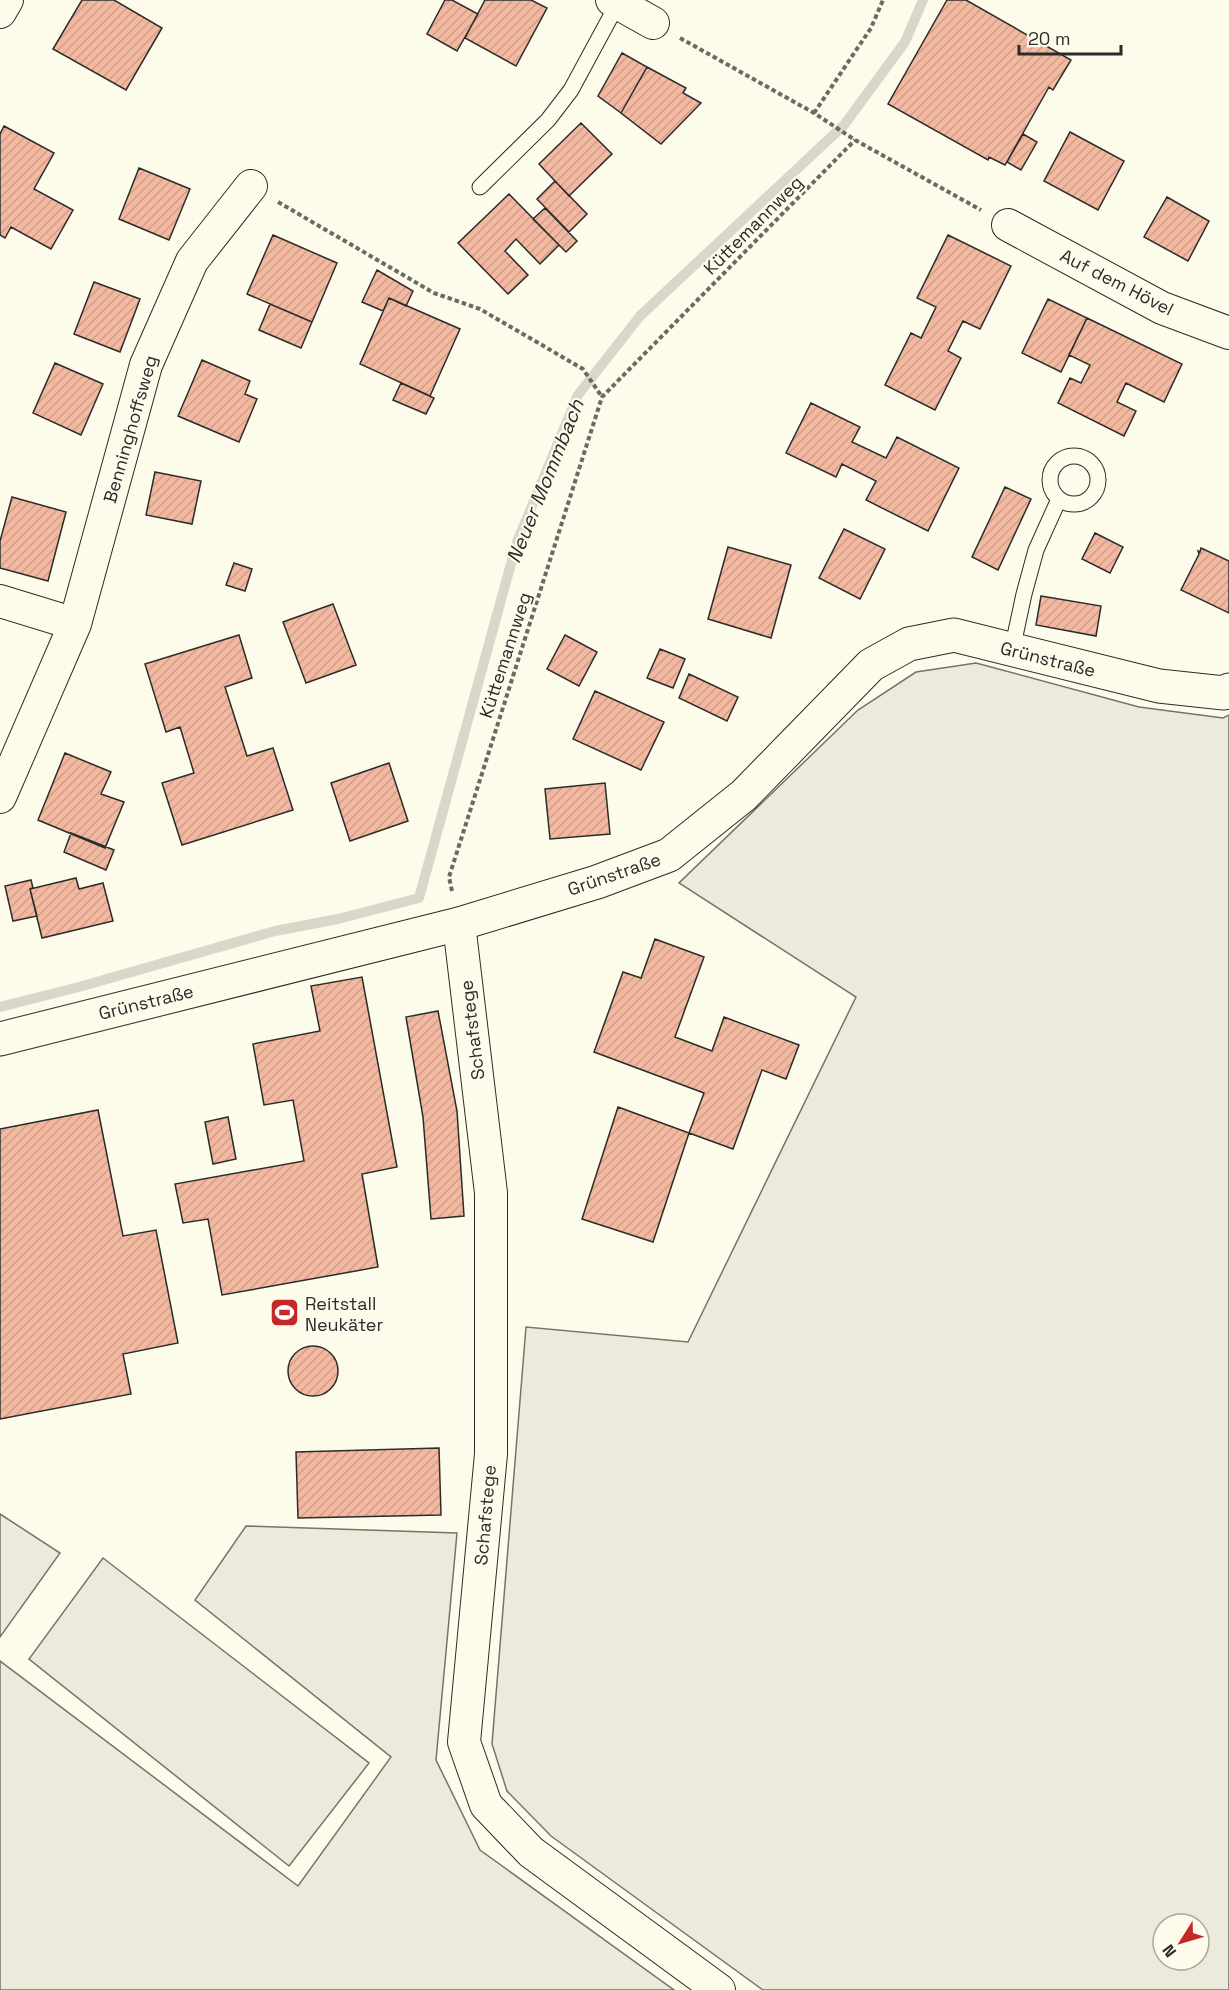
<svg xmlns="http://www.w3.org/2000/svg" width="1229" height="1990" font-family="'Space Grotesk',sans-serif">
  <style>
    .green { fill: #ecebdb; stroke: #74746e; stroke-width: 1.5; fill-rule: evenodd }
    .lines { fill: none; stroke-linecap: round; stroke-linejoin: round }
    .stream { stroke: #d8d7c9; stroke-width: 10 }
    .building { fill: url(#building-hatch); stroke: #2b2b2b; stroke-width: 1.5 }
    .lane-casing { stroke: #2b2b2b; stroke-width: 17 }
    .street-casing { stroke: #2b2b2b; stroke-width: 34 }
    .secondary-casing { stroke: #2b2b2b; stroke-width: 35 }
    .path { stroke: #6a6964; stroke-width: 4; stroke-dasharray: 4.5 3; stroke-linecap: butt }
    .lane { stroke: #fdfbea; stroke-width: 15 }
    .street { stroke: #fdfbea; stroke-width: 32 }
    .secondary { stroke: #fdfbea; stroke-width: 33 }
    .labels { text-anchor: middle; dominant-baseline: central; stroke-width: 4.5; stroke-linejoin: round; paint-order: stroke }
    .street-label { font-size: 18px; fill: #2b2b2b; stroke: #fdfbea }
    .poi-label { font-size: 18px; fill: #2b2b2b; stroke: #fdfbea; text-anchor: start }
    .water-label { font-size: 20px; font-style: italic; fill: #2b2b2b; stroke: #fdfbea }
  </style>
  <defs>
    <pattern id="building-hatch" width="6" height="6" patternUnits="userSpaceOnUse" patternTransform="scale(1.5)"><rect width="6" height="6" fill="#f2b8a0"/><path d="M-1 1l2-2M0 6l6-6M5 7l2-2" fill="none" stroke="#d09e8a"/></pattern>
  </defs>
  <rect width="100%" height="100%" fill="#fdfbea"/>
  <!-- green -->
  <path class="green" d="M 976,663 L 1139,707 L 1223,718 L 1229,715 L 1229,1990 L 763,1990 L 551,1836 L 507,1791 L 492,1744 L 526,1327 L 688,1342 L 856,997 L 679,883 L 858,710 L 916,672 ZM 1163,1924 L 1199,1924 L 1199,1960 L 1163,1960 Z
    M 0,1514 L 60,1553 L 0,1637 Z
    M 246,1526 L 457,1533 L 436,1760 L 480,1850 L 674,1990 L 0,1990 L 0,1661 L 298,1886 L 391,1757 L 195,1600 Z
    M 103,1558 L 369,1763 L 289,1866 L 29,1659 Z"/>
  <g class="lines">
    <!-- stream -->
    <path class="stream" d="M 0,1007 L 79,987 L 275,931 L 338,919 L 419,898 L 517,542 L 578,395 L 640,316 L 844,125 L 905,42 L 923,0"/>
  </g>
  <!-- building -->
  <path class="building" d="M 82,0 L 114,0 L 162,28 L 126,90 L 53,49 Z
    M 445,0 L 452,0 L 478,14 L 457,51 L 427,34 Z
    M 485,0 L 531,0 L 547,8 L 516,66 L 465,38 Z
    M 947,0 L 966,0 L 1071,60 L 1053,90 L 1049,87 L 1005,165 L 989,157 L 988,160 L 888,104 Z
    M 622,53 L 647,67 L 621,113 L 598,96 Z
    M 647,67 L 686,88 L 683,93 L 701,103 L 661,144 L 621,113 Z
    M 581,123 L 612,154 L 569,196 L 539,164 Z
    M 4,126 L 54,153 L 34,189 L 73,210 L 51,249 L 11,227 L 5,238 L 0,235 L 0,134 Z
    M 1070,132 L 1124,161 L 1098,210 L 1044,181 Z
    M 1023,134 L 1037,142 L 1021,170 L 1007,162 Z
    M 139,168 L 190,189 L 169,240 L 119,219 Z
    M 555,181 L 587,214 L 569,232 L 537,199 Z
    M 509,194 L 559,245 L 540,264 L 516,239 L 505,251 L 528,275 L 508,294 L 458,243 Z
    M 1167,197 L 1209,221 L 1188,261 L 1144,237 Z
    M 545,208 L 577,241 L 566,252 L 533,219 Z
    M 273,235 L 337,263 L 312,322 L 247,294 Z
    M 948,235 L 1011,266 L 980,329 L 963,321 L 948,351 L 961,358 L 935,410 L 885,385 L 911,333 L 921,338 L 936,307 L 917,298 Z
    M 377,270 L 413,291 L 406,306 L 389,298 L 383,311 L 362,302 Z
    M 94,282 L 140,299 L 120,352 L 74,334 Z
    M 389,298 L 460,329 L 430,396 L 360,364 Z
    M 1048,299 L 1087,318 L 1061,372 L 1022,353 Z
    M 270,304 L 312,322 L 301,348 L 259,330 Z
    M 1087,318 L 1182,364 L 1164,402 L 1126,383 L 1117,402 L 1136,411 L 1124,436 L 1058,403 L 1070,378 L 1081,383 L 1090,365 L 1069,355 Z
    M 202,360 L 250,381 L 245,394 L 257,399 L 239,442 L 178,416 Z
    M 55,363 L 103,384 L 81,435 L 33,413 Z
    M 401,383 L 434,398 L 426,414 L 393,400 Z
    M 811,403 L 860,427 L 852,442 L 886,458 L 897,437 L 959,468 L 928,531 L 866,500 L 876,481 L 842,464 L 836,477 L 786,453 Z
    M 155,472 L 201,481 L 192,524 L 146,515 Z
    M 1005,487 L 1031,499 L 998,570 L 972,557 Z
    M 12,497 L 66,512 L 48,581 L 0,568 L 0,541 Z
    M 844,529 L 885,549 L 860,599 L 819,578 Z
    M 1095,533 L 1123,547 L 1110,573 L 1082,559 Z
    M 728,547 L 791,565 L 771,638 L 708,619 Z
    M 1201,548 L 1229,561 L 1229,613 L 1181,590 L 1199,554 L 1198,551 L 1200,552 Z
    M 234,563 L 252,569 L 245,591 L 226,585 Z
    M 1041,596 L 1101,606 L 1096,636 L 1036,625 Z
    M 333,604 L 356,665 L 306,683 L 283,622 Z
    M 239,635 L 252,678 L 225,687 L 247,756 L 273,748 L 293,810 L 182,845 L 162,783 L 194,773 L 180,727 L 166,732 L 145,664 Z
    M 565,635 L 597,652 L 579,686 L 547,669 Z
    M 660,649 L 685,659 L 673,688 L 647,678 Z
    M 689,674 L 738,697 L 727,721 L 679,698 Z
    M 595,691 L 664,722 L 641,770 L 573,739 Z
    M 65,753 L 111,772 L 101,794 L 124,802 L 105,848 L 38,820 Z
    M 389,763 L 408,821 L 350,841 L 331,783 Z
    M 605,783 L 610,834 L 550,839 L 545,789 Z
    M 71,833 L 114,850 L 106,870 L 64,852 Z
    M 76,878 L 79,889 L 103,883 L 113,921 L 42,938 L 30,889 Z
    M 31,880 L 33,888 L 30,889 L 37,916 L 13,921 L 5,886 Z
    M 655,939 L 704,957 L 675,1037 L 712,1051 L 724,1017 L 799,1045 L 786,1079 L 762,1070 L 733,1149 L 689,1133 L 704,1093 L 594,1052 L 623,972 L 641,978 Z
    M 362,977 L 397,1167 L 362,1174 L 378,1267 L 222,1295 L 208,1219 L 183,1223 L 175,1184 L 304,1161 L 293,1100 L 264,1105 L 253,1044 L 320,1031 L 311,986 Z
    M 438,1011 L 457,1111 L 464,1216 L 431,1219 L 423,1117 L 406,1017 Z
    M 618,1107 L 689,1133 L 653,1242 L 582,1219 Z
    M 98,1110 L 123,1236 L 156,1230 L 178,1343 L 123,1354 L 131,1394 L 0,1419 L 0,1129 Z
    M 228,1117 L 236,1159 L 213,1164 L 205,1122 Z
    M288 1371a25 25 0 1 1 50 0a25 25 0 1 1-50 0Z
    M 439,1448 L 441,1515 L 298,1518 L 296,1452 Z"/>
  <g class="lines">
    <defs>
      <path id="lane" d="M 480,187 L 548,120 L 571,90 L 618,3
        M1050 480a24 24 0 1 1 48 0a24 24 0 1 1-48 0Z
        M 1012,650 L 1024,594 L 1036,550 L 1059,499"/>
      <path id="street" d="M 612,0 L 653,23
        M 0,12 L 7,0
        M 1008,225 L 1162,308 L 1229,333
        M 0,601 L 75,624
        M 0,797 L 75,624 L 146,365 L 192,261 L 251,186
        M 459,924 L 491,1193 L 491,1454 L 464,1742 L 486,1805 L 531,1852 L 719,1990"/>
      <path id="secondary" d="M 0,1039 L 459,924 L 597,882 L 669,855 L 744,795 L 871,665 L 909,644 L 954,635 L 1159,686 L 1224,693 L 1229,690"/>
    </defs>
    <!-- lane casing -->
    <use href="#lane" class="lane-casing"/>
    <!-- street casing -->
    <use href="#street" class="street-casing"/>
    <!-- secondary casing -->
    <use href="#secondary" class="secondary-casing"/>
    <!-- path -->
    <path class="path" d="M 680,38 L 814,113 L 855,140 L 981,210
      M 814,113 L 871,28 L 883,0
      M 278,202 L 434,293 L 480,309 L 583,369 L 602,397
      M 452,891 L 449,877 L 602,397 L 855,140"/>
    <!-- lane -->
    <use href="#lane" class="lane"/>
    <!-- street -->
    <use href="#street" class="street"/>
    <!-- secondary -->
    <use href="#secondary" class="secondary"/>
  </g>
  <!-- icons -->
  <defs>
    <symbol id="stadium-square" viewBox="-11 -11 22 22"><rect x="-9" y="-9" width="18" height="18" rx="4" fill="#c62828" stroke="#fdfbea"/><path d="M0-5a6.5 5 0 1 0 0 10a6.5 5 0 1 0 0-10ZM-3.5-1.8h7v3.6h-7Z" fill="#fff"/></symbol>
  </defs>
  <g fill-rule="evenodd">
    <use href="#stadium-square" x="268" y="1296" width="33" height="33"/>
  </g>
  <g class="labels">
    <!-- street labels -->
    <g class="street-label">
      <text transform="translate(753 225) rotate(-45)">Küttemannweg</text>
      <text transform="translate(1117 282) rotate(27)">Auf dem Hövel</text>
      <text transform="translate(130 429) rotate(-74)">Benninghoffsweg</text>
      <text transform="translate(505 655) rotate(-72)">Küttemannweg</text>
      <text transform="translate(1048 659) rotate(14)">Grünstraße</text>
      <text transform="translate(614 874) rotate(-19)">Grünstraße</text>
      <text transform="translate(146 1002) rotate(-14)">Grünstraße</text>
      <text transform="translate(472 1030) rotate(-97)">Schafstege</text>
      <text transform="translate(485 1515) rotate(-85)">Schafstege</text>
    </g>
    <!-- poi labels -->
    <g class="poi-label">
      <text x="305" y="1303">Reitstall<tspan x="305" dy="21">Neukäter</tspan></text>
    </g>
    <!-- water labels -->
    <g class="water-label">
      <text transform="translate(545 481) rotate(-68)">Neuer Mommbach</text>
    </g>
  </g>
  <!-- north arrow -->
  <g transform="translate(1181 1942) rotate(233)"><circle r="28" fill="#fdfbea" stroke="#a9a89e" stroke-width="1.5"/>
  <path d="M0-4.5L10 22L0 15L-10 22Z" fill="#c62828"/>
  <text y="-9" font-size="16" font-weight="bold" text-anchor="middle" fill="#2b2b2b">N</text>
  </g>
  <!-- scale -->
  <path d="M1019 45v9h102v-9" fill="none" stroke="#2b2b2b" stroke-width="3"/>
  <text x="1028" y="45" font-size="18" fill="#2b2b2b" stroke="#fdfbea" stroke-width="4.5" paint-order="stroke">20 m</text>
</svg>
